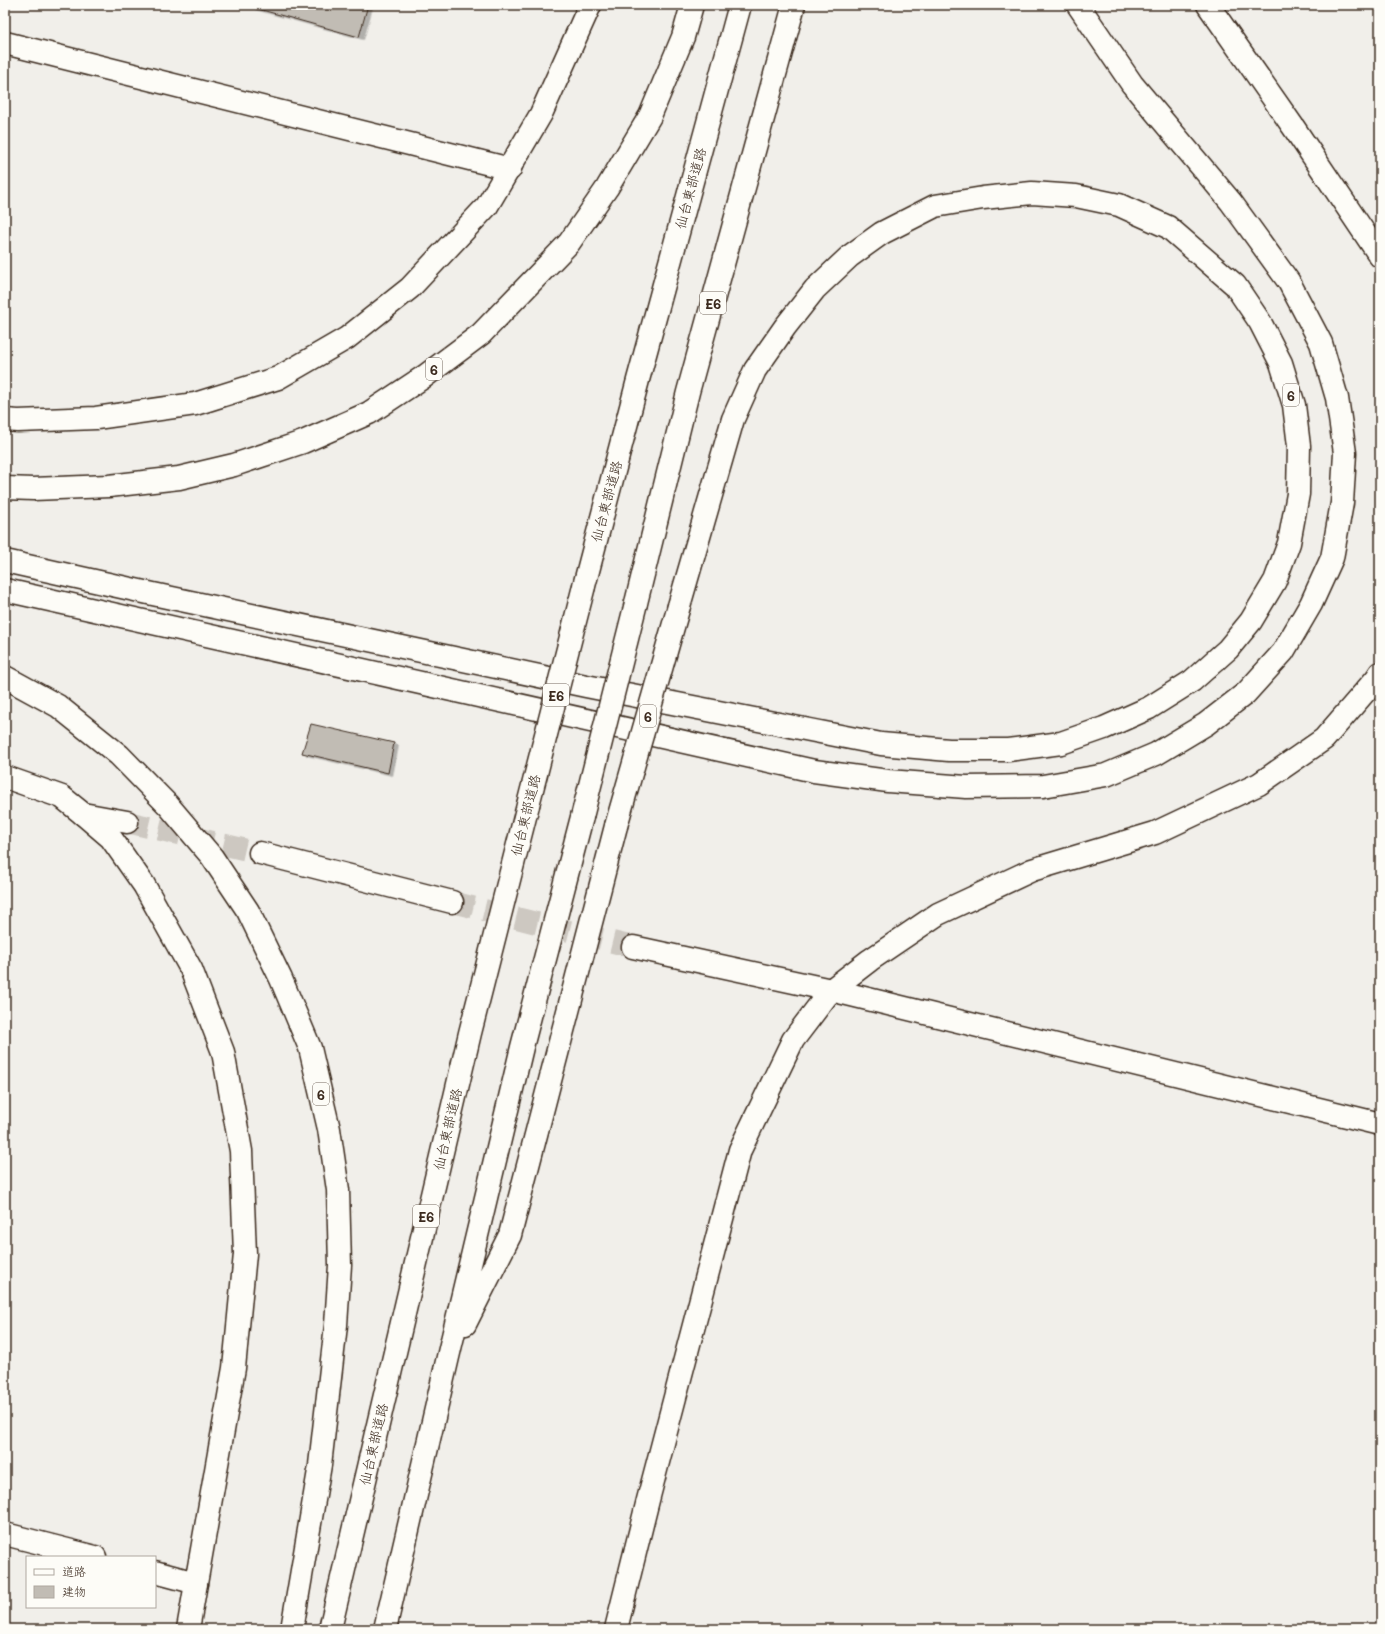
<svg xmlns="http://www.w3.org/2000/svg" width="1385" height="1634" font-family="Mali,'Klee One',sans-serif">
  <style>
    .building { fill: #c1bcb4; stroke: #3b2a1e; filter: url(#shadow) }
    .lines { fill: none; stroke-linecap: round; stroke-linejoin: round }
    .street-tunnel { stroke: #cdc8c1; stroke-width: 22; stroke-dasharray: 22 11; stroke-linecap: butt }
    .street-casing { stroke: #3b2a1e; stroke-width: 25 }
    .secondary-casing { stroke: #3b2a1e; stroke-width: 25 }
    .highway-casing { stroke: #3b2a1e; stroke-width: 25 }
    .street { stroke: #fdfcf7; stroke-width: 22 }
    .secondary { stroke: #fdfcf7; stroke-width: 22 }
    .highway { stroke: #fdfcf7; stroke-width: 22 }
    .highway-bridge-casing { stroke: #3b2a1e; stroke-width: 25; stroke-linecap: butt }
    .highway-bridge { stroke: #fdfcf7; stroke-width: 22 }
    .labels { text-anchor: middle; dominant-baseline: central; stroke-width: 3; stroke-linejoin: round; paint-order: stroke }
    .shield { fill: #fdfcf7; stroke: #75695f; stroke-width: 1 }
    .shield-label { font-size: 13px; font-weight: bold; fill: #3b2a1e }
    .street-label { font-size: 14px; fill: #3b2a1e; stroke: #fdfcf7 }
  </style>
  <defs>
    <filter id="shadow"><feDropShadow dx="4.5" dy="2.5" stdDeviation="0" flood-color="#0004"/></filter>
  </defs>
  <rect width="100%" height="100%" fill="#f1efea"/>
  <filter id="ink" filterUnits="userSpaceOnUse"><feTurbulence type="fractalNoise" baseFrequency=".025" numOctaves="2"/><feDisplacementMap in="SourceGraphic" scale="8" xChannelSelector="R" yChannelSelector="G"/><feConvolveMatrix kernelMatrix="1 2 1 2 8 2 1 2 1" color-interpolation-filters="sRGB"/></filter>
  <g filter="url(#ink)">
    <!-- building -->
    <path class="building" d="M 252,5 L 368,5 L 359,37 L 251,7 Z
      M 311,724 L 394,743 L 388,773 L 302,753 Z"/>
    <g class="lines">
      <!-- street-tunnel -->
      <path class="street-tunnel" d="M 127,822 L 260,853
        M 452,902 L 633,947"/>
      <defs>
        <path id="street" d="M 5,43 L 510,169
          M 5,777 L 62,797 L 83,814 L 127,822
          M 260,853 L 452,902
          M 633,947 L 831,990 L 1380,1124
          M 5,1534 L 95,1557
          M 155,1572 L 196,1583"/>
        <path id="secondary" d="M 1208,5 L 1294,128 L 1380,256
          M 5,420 L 18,421 L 96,418 L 195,404 L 278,378 L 347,338 L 410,288 L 487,206 L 541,114 L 590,5
          M 83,814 L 111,838 L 144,885 L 191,969 L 223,1052 L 241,1151 L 245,1254 L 234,1368 L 188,1629
          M 616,1629 L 648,1500 L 740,1150 L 793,1040 L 831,990 L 870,960 L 938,914 L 1032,870 L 1155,833 L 1259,784 L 1324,739 L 1376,679 L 1380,673"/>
        <path id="highway" d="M 5,488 L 33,489 L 109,486 L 179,478 L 234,465 L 303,442 L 369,413 L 425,376 L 481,334 L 569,243 L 607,188 L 650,116 L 683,37 L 692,5
          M 5,561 L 153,594 L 586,686 L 881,744 L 949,750 L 1008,750 L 1061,743 L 1104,728 L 1149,708 L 1192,681 L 1228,649 L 1251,621 L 1275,581 L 1289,543 L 1298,494 L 1299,446 L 1294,405 L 1281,363 L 1260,322 L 1235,285 L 1168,227 L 1119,205 L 1076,196 L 1032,193 L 983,198 L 935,206 L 882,233 L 850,256 L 815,289 L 785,327 L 755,370 L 733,419 L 679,606
          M 584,586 L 638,380 L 740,5
          M 5,590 L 814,771 L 888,781 L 966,787 L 1043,786 L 1106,775 L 1156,754 L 1206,724 L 1246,693 L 1283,652 L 1311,604 L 1332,558 L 1342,503 L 1345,453 L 1337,398 L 1321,343 L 1289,282 L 1231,202 L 1132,84 L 1078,5
          M 636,603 L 688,392 L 794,5
          M 5,677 L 58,706 L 119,755 L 168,805 L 212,857 L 248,911 L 281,979 L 310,1048 L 329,1129 L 338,1190 L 340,1265 L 336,1325 L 320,1465 L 292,1629
          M 465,1324 L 510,1235 L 616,826
          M 330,1629 L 470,1033 L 528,805
          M 385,1629 L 448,1357 L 522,1047 L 582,817"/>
      </defs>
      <!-- street casing -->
      <use href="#street" class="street-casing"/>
      <!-- secondary casing -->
      <use href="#secondary" class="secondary-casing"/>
      <!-- highway casing -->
      <use href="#highway" class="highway-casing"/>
      <!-- street -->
      <use href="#street" class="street"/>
      <!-- secondary -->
      <use href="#secondary" class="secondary"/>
      <!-- highway -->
      <use href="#highway" class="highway"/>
      <defs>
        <path id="highway-bridge" d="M 528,805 L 584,586
          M 582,817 L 636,603
          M 616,826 L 679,606"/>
      </defs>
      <!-- highway-bridge casing -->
      <use href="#highway-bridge" class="highway-bridge-casing"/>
      <!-- highway-bridge -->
      <use href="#highway-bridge" class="highway-bridge"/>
    </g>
  </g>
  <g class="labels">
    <!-- shield labels -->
    <g class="shield">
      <rect x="700" y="292" width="26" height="22" rx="3"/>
      <rect x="426" y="358" width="16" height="22" rx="3"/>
      <rect x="1283" y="384" width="16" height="22" rx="3"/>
      <rect x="543" y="684" width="26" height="22" rx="3"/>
      <rect x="640" y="705" width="16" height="22" rx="3"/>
      <rect x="313" y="1083" width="16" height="22" rx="3"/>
      <rect x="413" y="1205" width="26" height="22" rx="3"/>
    </g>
    <g class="shield-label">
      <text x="713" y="303">E6</text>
      <text x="434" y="369">6</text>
      <text x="1291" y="395">6</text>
      <text x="556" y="695">E6</text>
      <text x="648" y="716">6</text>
      <text x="321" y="1094">6</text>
      <text x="426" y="1216">E6</text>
    </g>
    <!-- street labels -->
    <g class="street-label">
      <text transform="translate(690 188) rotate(-75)">仙台東部道路</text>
      <text transform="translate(606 501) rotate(-75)">仙台東部道路</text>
      <text transform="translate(525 815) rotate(-76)">仙台東部道路</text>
      <text transform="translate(447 1129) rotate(-77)">仙台東部道路</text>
      <text transform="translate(373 1444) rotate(-77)">仙台東部道路</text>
    </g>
  </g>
  <!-- margin -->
  <rect width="1385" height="1634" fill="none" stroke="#fdfcf7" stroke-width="20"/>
  <rect x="10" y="10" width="1365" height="1614" fill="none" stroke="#3b2a1e" stroke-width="1.5" filter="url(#ink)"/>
  <!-- legend -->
  <rect x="26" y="1556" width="130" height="52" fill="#fdfcf7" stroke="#afa8a0"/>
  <rect x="34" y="1569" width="20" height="6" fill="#fdfcf7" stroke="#afa8a0"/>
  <text x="62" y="1576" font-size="12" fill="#3b2a1e">道路</text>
  <rect x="34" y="1586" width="20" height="12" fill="#c1bcb4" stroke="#afa8a0"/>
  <text x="62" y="1596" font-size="12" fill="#3b2a1e">建物</text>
</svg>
